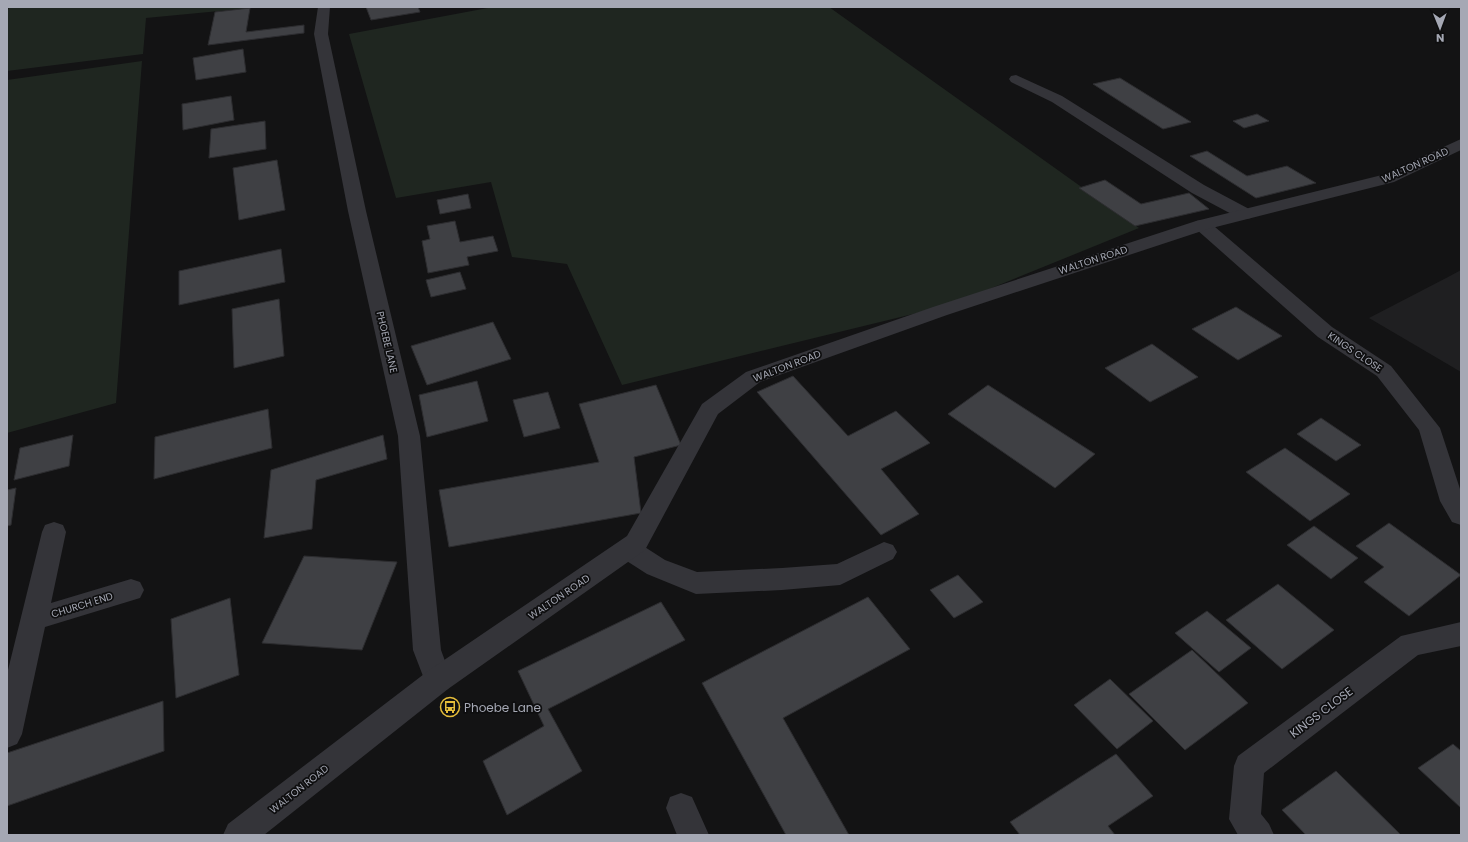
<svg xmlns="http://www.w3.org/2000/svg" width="1468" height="842" font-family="Poppins,sans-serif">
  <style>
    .built { fill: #1f1f21 }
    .green { fill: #1f2620 }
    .building { fill: #3f4044; stroke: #2d2d30 }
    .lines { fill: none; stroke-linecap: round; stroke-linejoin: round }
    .service { fill: #343439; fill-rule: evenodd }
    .minor { fill: #343439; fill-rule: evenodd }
    .tertiary { fill: #343439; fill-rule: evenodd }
    .labels { text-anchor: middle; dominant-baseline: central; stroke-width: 3.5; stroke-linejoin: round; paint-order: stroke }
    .street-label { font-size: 10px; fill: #a5a8b4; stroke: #0e0e0f }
    .near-poi-label { font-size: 12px; fill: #a5a8b4; stroke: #0e0e0f; text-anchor: start }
    .near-street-label { font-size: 12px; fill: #a5a8b4; stroke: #0e0e0f }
  </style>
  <rect width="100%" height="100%" fill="#131314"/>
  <!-- built -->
  <path class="built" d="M 1461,270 L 1461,372 L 1369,318 L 1450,276 Z"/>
  <!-- green -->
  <path class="green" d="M 9,7 L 260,7 L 146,18 L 143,54 L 7,71 L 7,13 Z
    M 493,7 L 829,7 L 1139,228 L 950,305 L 622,385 L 567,264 L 512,257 L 491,182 L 396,198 L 349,34 Z
    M 142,61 L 116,403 L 7,433 L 7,80 Z"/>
  <!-- building -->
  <path class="building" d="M 366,7 L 418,7 L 420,12 L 371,20 Z
    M 250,8 L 246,32 L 304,25 L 304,33 L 208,45 L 215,12 Z
    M 243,49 L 246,72 L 196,80 L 193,58 Z
    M 1120,78 L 1191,122 L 1163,129 L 1093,84 Z
    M 231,96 L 234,120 L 183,130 L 182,104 Z
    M 1257,114 L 1269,121 L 1244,128 L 1233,121 Z
    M 265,121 L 266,149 L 209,158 L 211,129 Z
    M 1207,151 L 1247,176 L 1287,166 L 1316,183 L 1256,198 L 1190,156 Z
    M 277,160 L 285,210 L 239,220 L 233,168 Z
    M 1105,180 L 1141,204 L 1189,193 L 1209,209 L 1135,226 L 1079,188 Z
    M 468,194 L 471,208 L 440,214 L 437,200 Z
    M 455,221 L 460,242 L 493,236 L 498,251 L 467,257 L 469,265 L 428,273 L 422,241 L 430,239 L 427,226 Z
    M 281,249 L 285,282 L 179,305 L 179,271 Z
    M 460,272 L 466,289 L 431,297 L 426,280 Z
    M 279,299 L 284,356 L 234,368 L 232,309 Z
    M 1236,307 L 1282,336 L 1238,360 L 1192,329 Z
    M 493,322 L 511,359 L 427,385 L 411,346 Z
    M 1152,344 L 1198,377 L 1150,402 L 1105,368 Z
    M 793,376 L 848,436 L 896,411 L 930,443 L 881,469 L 919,514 L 881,535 L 757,392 Z
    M 477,381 L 488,421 L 427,437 L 419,395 Z
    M 656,385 L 681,445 L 634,457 L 641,513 L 449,547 L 439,490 L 599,462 L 579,404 Z
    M 988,385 L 1095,454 L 1055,488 L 948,414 Z
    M 548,392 L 560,428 L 524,437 L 513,400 Z
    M 268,409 L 272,448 L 154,479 L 155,437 Z
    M 1321,418 L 1361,445 L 1336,461 L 1297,434 Z
    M 73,435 L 69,466 L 14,480 L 20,448 Z
    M 383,435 L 387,459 L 316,480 L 312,529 L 264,538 L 271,470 Z
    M 1285,448 L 1350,494 L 1310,521 L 1246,472 Z
    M 16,488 L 11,525 L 7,526 L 7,490 Z
    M 1389,523 L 1461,575 L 1409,616 L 1364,582 L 1384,567 L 1356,546 Z
    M 1314,526 L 1358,558 L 1331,579 L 1287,545 Z
    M 304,556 L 397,562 L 362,650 L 262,643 Z
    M 958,575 L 983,602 L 954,618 L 930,590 Z
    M 1278,584 L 1334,630 L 1282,669 L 1226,620 Z
    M 868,597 L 910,649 L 783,718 L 849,835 L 786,835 L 702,683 Z
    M 230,598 L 239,675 L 176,698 L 171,619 Z
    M 661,602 L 685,640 L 548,709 L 582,771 L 507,815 L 483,761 L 544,726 L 518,671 Z
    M 1207,611 L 1251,648 L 1219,672 L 1175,633 Z
    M 1192,650 L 1248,703 L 1185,750 L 1129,694 Z
    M 1110,679 L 1153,721 L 1117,749 L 1074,705 Z
    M 163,701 L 164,751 L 7,806 L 7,753 Z
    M 1453,744 L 1461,751 L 1461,808 L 1418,768 Z
    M 1116,754 L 1153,796 L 1108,826 L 1115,835 L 1020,835 L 1010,822 Z
    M 1336,771 L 1401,835 L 1306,835 L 1282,810 Z"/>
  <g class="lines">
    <!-- service -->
    <path class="service" d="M 1016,75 L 1062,96 L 1204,185 L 1251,210 L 1254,214 L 1251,218 L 1245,219 L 1239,218 L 1192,193 L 1052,102 L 1011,82 L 1009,79 L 1011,76 Z
      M 628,539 L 637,542 L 665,560 L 697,572 L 782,568 L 837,564 L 884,542 L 893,545 L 897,552 L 893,559 L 840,585 L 782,590 L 696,594 L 647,574 L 619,556 L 616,549 L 619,542 Z"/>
    <!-- minor -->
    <path class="minor" d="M 318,7 L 330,7 L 328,34 L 366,211 L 420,436 L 441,650 L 452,680 L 448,689 L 438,693 L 428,689 L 413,650 L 398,436 L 348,211 L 314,34 Z
      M 1202,220 L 1208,221 L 1332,327 L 1391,366 L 1440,428 L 1461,492 L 1461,525 L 1452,522 L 1440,501 L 1419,430 L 1377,376 L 1318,337 L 1196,229 L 1193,225 L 1196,221 Z
      M 54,522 L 63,525 L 66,532 L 51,603 L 131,579 L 140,582 L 144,590 L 140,598 L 45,627 L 22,734 L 17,744 L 7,748 L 7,674 L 42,532 L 45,525 Z
      M 1461,622 L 1461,646 L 1418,655 L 1264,773 L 1261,814 L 1269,824 L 1274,835 L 1238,835 L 1229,819 L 1234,766 L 1238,756 L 1401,636 Z
      M 681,793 L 692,797 L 709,835 L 677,835 L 666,808 L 670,797 Z"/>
    <!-- tertiary -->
    <path class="tertiary" d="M 1461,139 L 1461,150 L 1394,182 L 1208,229 L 947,315 L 760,382 L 718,414 L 645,550 L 448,689 L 264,835 L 223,835 L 228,824 L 428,671 L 627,536 L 702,404 L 746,372 L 933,307 L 1196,221 L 1382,175 Z"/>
  </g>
  <!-- icons -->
  <defs>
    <symbol id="bus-ring" viewBox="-11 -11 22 22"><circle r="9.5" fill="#0e0e0f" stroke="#e5bd3a" stroke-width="1.5"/><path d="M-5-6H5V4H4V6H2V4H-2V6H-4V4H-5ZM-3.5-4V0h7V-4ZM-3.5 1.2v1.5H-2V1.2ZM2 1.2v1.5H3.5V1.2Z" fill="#e5bd3a"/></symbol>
  </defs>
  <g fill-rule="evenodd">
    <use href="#bus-ring" x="439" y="696" width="22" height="22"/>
  </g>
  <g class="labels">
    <!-- street labels -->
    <g class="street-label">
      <text transform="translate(1415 165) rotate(-24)">WALTON ROAD</text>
      <text transform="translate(1093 260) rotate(-18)">WALTON ROAD</text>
      <text transform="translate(387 342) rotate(77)">PHOEBE LANE</text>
      <text transform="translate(1355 352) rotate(34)">KINGS CLOSE</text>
      <text transform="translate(787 366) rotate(-21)">WALTON ROAD</text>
      <text transform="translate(559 597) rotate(-34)">WALTON ROAD</text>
      <text transform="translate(82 605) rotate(-17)">CHURCH END</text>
      <text transform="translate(299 789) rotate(-38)">WALTON ROAD</text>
    </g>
    <!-- near-poi labels -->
    <g class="near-poi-label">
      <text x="464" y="707">Phoebe Lane</text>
    </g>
    <!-- near-street labels -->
    <g class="near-street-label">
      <text transform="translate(1321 712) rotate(-37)">KINGS CLOSE</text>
    </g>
  </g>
  <!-- border -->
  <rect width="1468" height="842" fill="none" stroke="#a5a8b4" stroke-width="16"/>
  <!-- north arrow -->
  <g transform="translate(1440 28) rotate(179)" stroke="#0e0e0f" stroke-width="3" paint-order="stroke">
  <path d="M0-3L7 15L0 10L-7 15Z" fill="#a5a8b4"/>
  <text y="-6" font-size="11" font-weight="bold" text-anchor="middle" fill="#a5a8b4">N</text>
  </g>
</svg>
